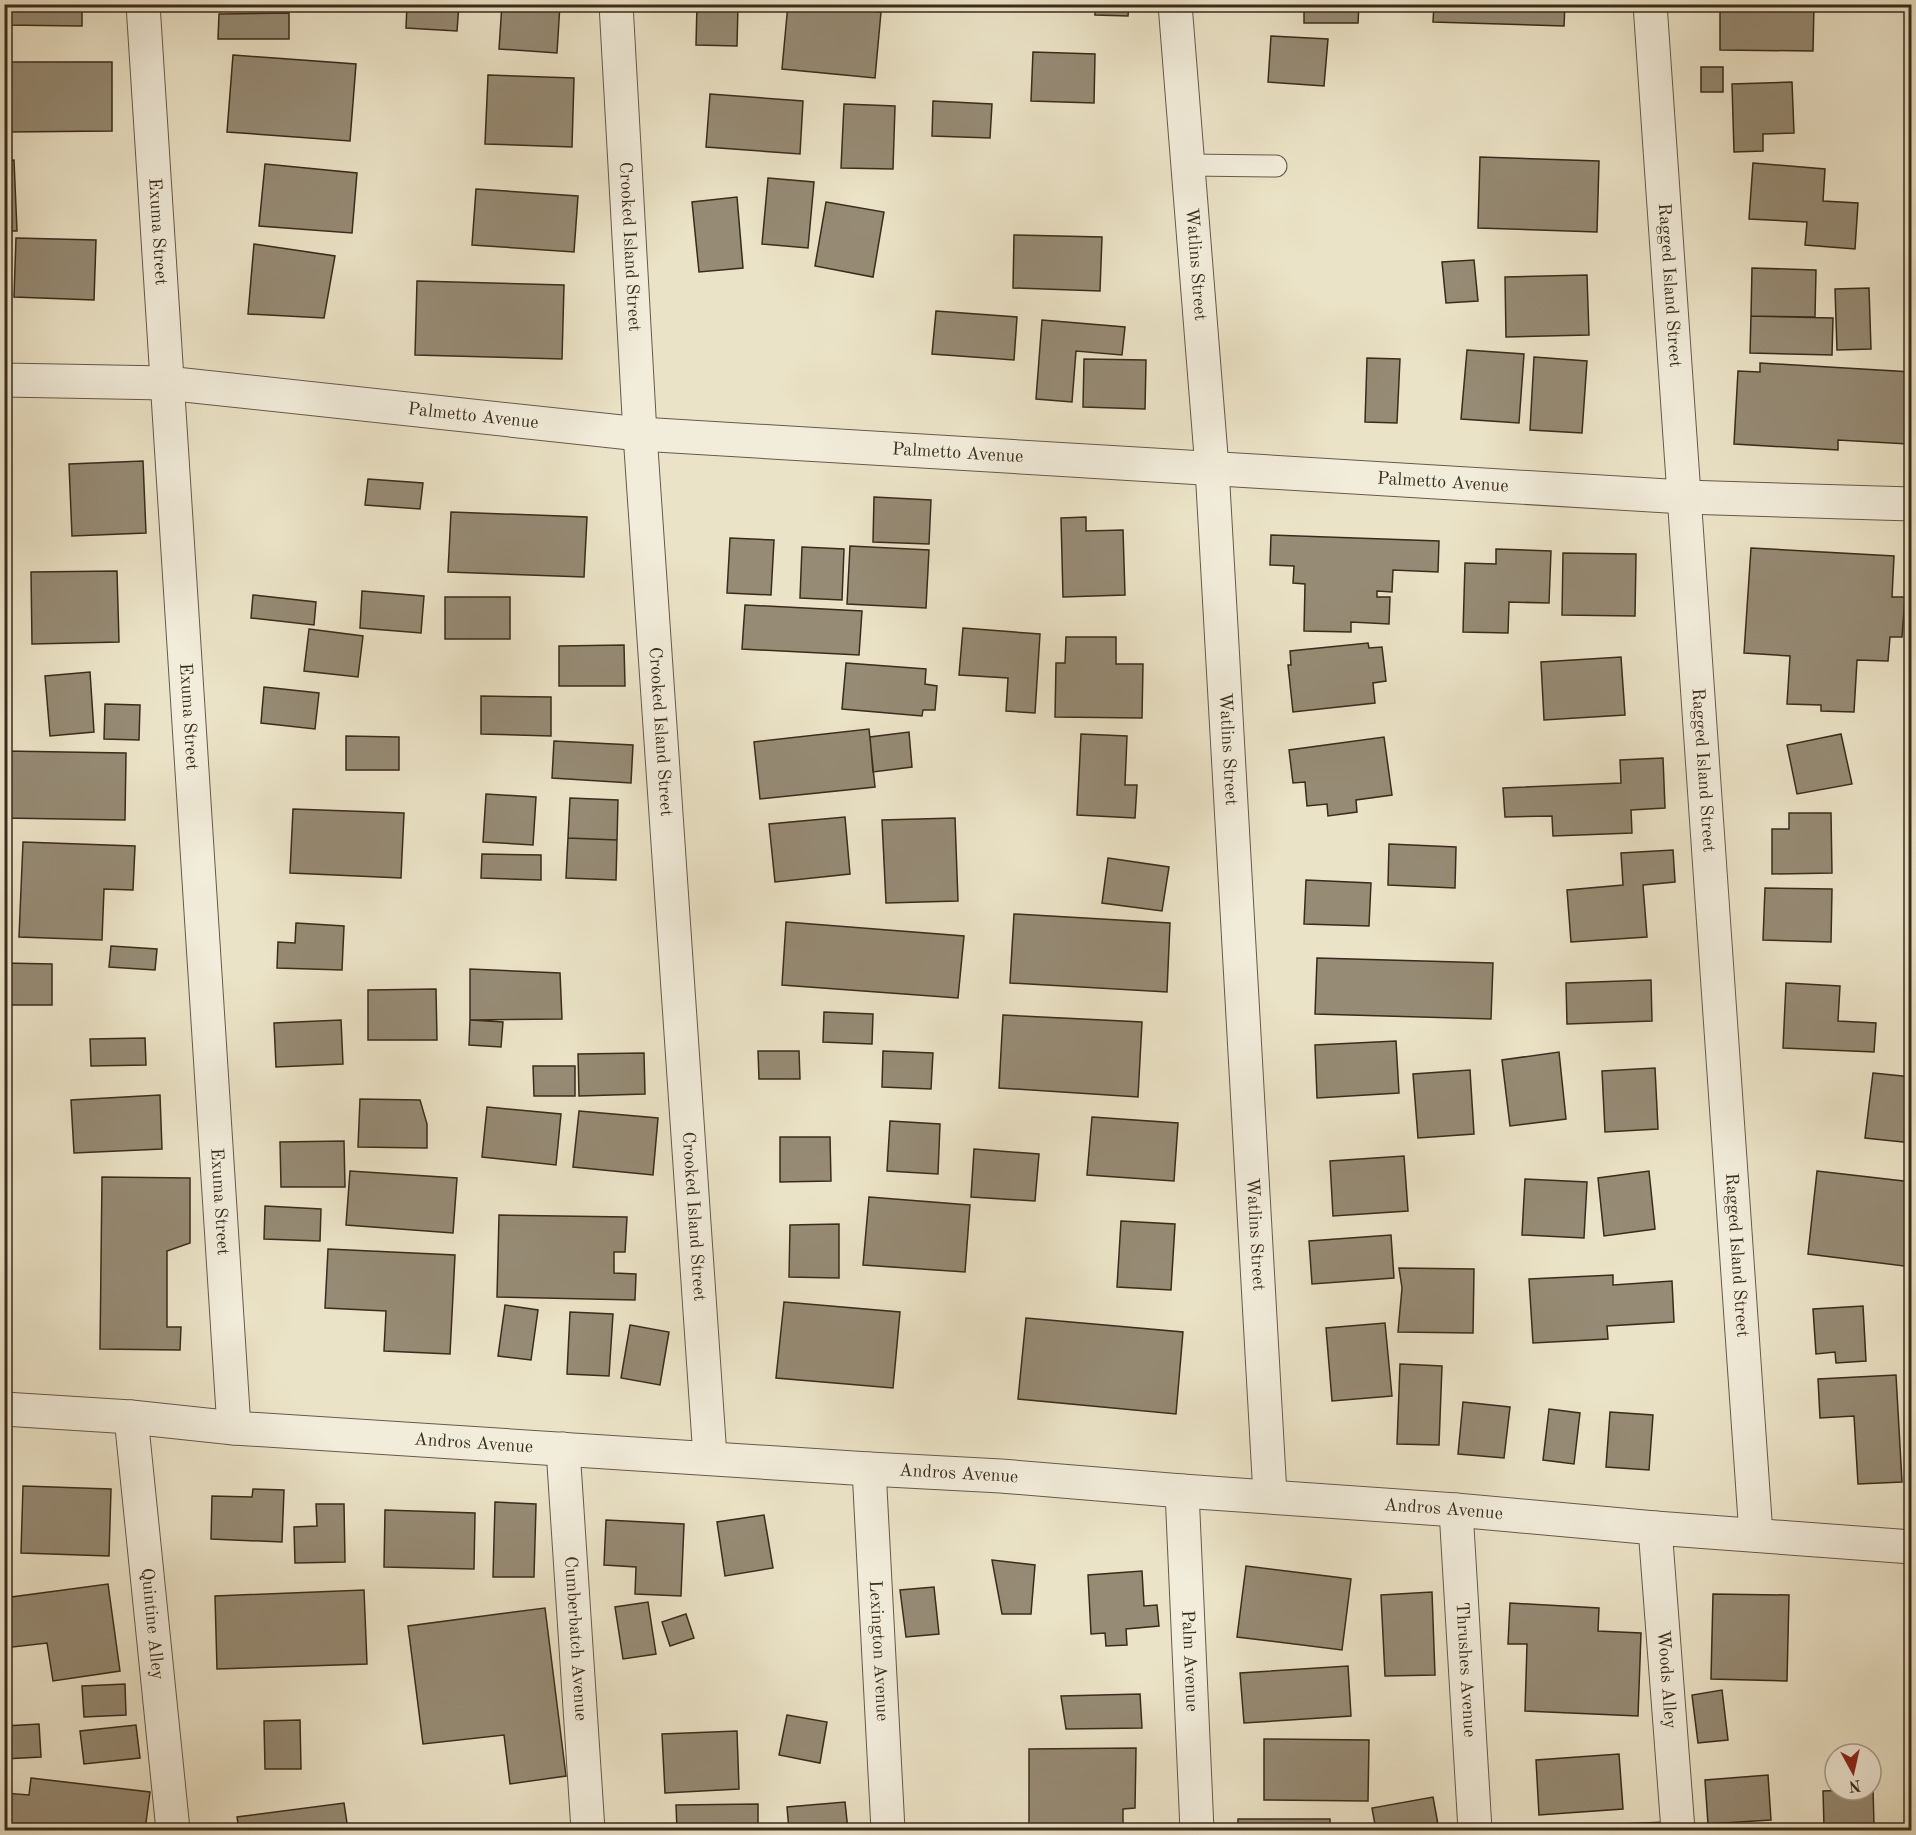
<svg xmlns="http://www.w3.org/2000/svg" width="1916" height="1835" font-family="'Old Standard TT',serif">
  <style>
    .building { fill: #968b75; stroke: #3a2c1c; stroke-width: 1.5 }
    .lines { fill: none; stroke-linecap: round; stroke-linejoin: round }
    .service-casing { stroke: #665a47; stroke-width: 23 }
    .minor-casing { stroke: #665a47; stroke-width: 35 }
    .service { stroke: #f2eddb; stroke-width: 21 }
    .minor { stroke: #f2eddb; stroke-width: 33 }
    .labels { text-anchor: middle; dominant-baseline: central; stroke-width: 5; stroke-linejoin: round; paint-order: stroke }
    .street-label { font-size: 18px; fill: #3a2c1c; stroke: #f2eddb }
  </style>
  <rect width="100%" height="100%" fill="#ebe3c7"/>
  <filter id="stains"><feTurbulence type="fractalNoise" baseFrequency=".00333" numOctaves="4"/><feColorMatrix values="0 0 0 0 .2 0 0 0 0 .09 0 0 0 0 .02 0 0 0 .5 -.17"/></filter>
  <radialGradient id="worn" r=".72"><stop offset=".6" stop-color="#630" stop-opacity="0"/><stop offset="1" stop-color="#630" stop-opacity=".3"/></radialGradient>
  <!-- building -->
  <path class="building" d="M 4,4 L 82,4 L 82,26 L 4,25 Z
    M 308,4 L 353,4 L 353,9 L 308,9 Z
    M 407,4 L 459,4 L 457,31 L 406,28 Z
    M 502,4 L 560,4 L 557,53 L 499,49 Z
    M 697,4 L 738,4 L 737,46 L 696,45 Z
    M 788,4 L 881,12 L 875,78 L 782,69 Z
    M 1021,4 L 1129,4 L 1128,16 L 1095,15 L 1095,8 L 1021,6 Z
    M 1304,4 L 1359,4 L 1358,23 L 1304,23 Z
    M 1434,4 L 1565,4 L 1564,26 L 1433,22 Z
    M 1720,4 L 1814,4 L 1813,51 L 1720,50 Z
    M 289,13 L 289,39 L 218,39 L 219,14 Z
    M 1271,36 L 1328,39 L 1324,86 L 1268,82 Z
    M 1033,52 L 1095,54 L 1094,103 L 1031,101 Z
    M 233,55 L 356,64 L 350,141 L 227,132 Z
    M 8,62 L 112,62 L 112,131 L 8,132 Z
    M 1701,67 L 1723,67 L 1723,92 L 1701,92 Z
    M 488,75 L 574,78 L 572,147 L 485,144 Z
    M 1792,82 L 1794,133 L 1763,134 L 1763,151 L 1734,152 L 1732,84 Z
    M 710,94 L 803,101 L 800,154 L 706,147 Z
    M 933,101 L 992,104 L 990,138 L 932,136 Z
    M 844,104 L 895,106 L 893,169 L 841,168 Z
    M 1480,157 L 1599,161 L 1597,232 L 1478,228 Z
    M 14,160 L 17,231 L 4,231 L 4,161 Z
    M 1753,163 L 1825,169 L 1823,201 L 1858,203 L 1855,249 L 1805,245 L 1807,222 L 1749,219 Z
    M 265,164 L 357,173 L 352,233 L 259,226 Z
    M 768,178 L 814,182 L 808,248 L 762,244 Z
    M 476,189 L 578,196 L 574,252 L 472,245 Z
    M 737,197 L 743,268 L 699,272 L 692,202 Z
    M 826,202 L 884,212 L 873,277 L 815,266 Z
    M 1014,235 L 1102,237 L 1100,291 L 1013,288 Z
    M 16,238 L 96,240 L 94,300 L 14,297 Z
    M 254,244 L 335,256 L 324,318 L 248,314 Z
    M 1474,260 L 1478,301 L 1446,303 L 1442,262 Z
    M 1752,268 L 1816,270 L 1815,317 L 1751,316 Z
    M 1587,275 L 1589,335 L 1506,337 L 1505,277 Z
    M 417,281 L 564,285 L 562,359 L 415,355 Z
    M 1869,288 L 1871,349 L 1837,350 L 1835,289 Z
    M 936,311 L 1017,317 L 1014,360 L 932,354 Z
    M 1751,316 L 1833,318 L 1832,355 L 1750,353 Z
    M 1042,320 L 1125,327 L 1122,355 L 1076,351 L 1072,402 L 1036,399 Z
    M 1467,350 L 1524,354 L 1519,423 L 1461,419 Z
    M 1534,357 L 1587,361 L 1582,433 L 1530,430 Z
    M 1367,358 L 1400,359 L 1397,423 L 1365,422 Z
    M 1084,359 L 1146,360 L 1145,409 L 1083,407 Z
    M 1760,363 L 1912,372 L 1908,444 L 1838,440 L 1838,450 L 1734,444 L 1738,371 L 1760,372 Z
    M 143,461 L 146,533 L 72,536 L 69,464 Z
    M 368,479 L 423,483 L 420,509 L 365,505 Z
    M 874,497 L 931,500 L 929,544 L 873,542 Z
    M 451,512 L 587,517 L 584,577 L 448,572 Z
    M 1086,517 L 1086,531 L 1123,530 L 1125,595 L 1063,597 L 1061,518 Z
    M 1271,535 L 1439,541 L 1438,572 L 1393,570 L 1392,592 L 1377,591 L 1377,597 L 1390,597 L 1389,624 L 1351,622 L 1351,632 L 1304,631 L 1305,584 L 1293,583 L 1294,566 L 1270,565 Z
    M 730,538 L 774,540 L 771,595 L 727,593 Z
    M 850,546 L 929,550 L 926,608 L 847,604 Z
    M 802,547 L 844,549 L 842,600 L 800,598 Z
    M 1751,548 L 1894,556 L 1892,597 L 1905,597 L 1902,637 L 1890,637 L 1888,661 L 1857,660 L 1854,712 L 1821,711 L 1821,705 L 1787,704 L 1790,656 L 1744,653 Z
    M 1496,549 L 1551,551 L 1549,603 L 1509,602 L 1508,633 L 1463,632 L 1465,563 L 1496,564 Z
    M 1563,553 L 1636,554 L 1635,616 L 1562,615 Z
    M 117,571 L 119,642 L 32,644 L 31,572 Z
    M 362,591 L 424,596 L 421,633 L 360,628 Z
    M 253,595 L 316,602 L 314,625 L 251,618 Z
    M 445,597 L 510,597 L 510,639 L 445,639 Z
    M 745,605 L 862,611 L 859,655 L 742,649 Z
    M 963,628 L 1040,634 L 1035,713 L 1006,711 L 1008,678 L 959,675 Z
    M 309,629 L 363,636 L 358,677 L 304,671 Z
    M 1066,637 L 1116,637 L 1116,664 L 1143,664 L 1142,718 L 1055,717 L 1056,663 L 1065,663 Z
    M 1368,643 L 1369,648 L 1382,647 L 1386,681 L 1373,683 L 1375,703 L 1293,712 L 1288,665 L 1291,665 L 1290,651 Z
    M 624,645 L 625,686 L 559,686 L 559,646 Z
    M 1621,657 L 1625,715 L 1544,720 L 1541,662 Z
    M 846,663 L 926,669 L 925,684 L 937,686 L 935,710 L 923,710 L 922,716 L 842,709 Z
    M 90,672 L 94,732 L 50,736 L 45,676 Z
    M 4,686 L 11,727 L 4,728 Z
    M 264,687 L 319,693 L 315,729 L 261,723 Z
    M 481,696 L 551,697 L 551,736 L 481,734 Z
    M 105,704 L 140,705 L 139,740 L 104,739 Z
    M 869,729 L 875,787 L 760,799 L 754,742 Z
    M 909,732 L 912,767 L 873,772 L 870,737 Z
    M 1081,734 L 1127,736 L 1125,785 L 1137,785 L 1135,818 L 1077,815 Z
    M 1841,734 L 1852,784 L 1797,794 L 1787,745 Z
    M 346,736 L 399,737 L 399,770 L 346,770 Z
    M 1384,737 L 1392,795 L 1356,800 L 1357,812 L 1328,816 L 1327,804 L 1307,806 L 1305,782 L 1293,783 L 1289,750 Z
    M 554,741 L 633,745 L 631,783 L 552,778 Z
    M 4,751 L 126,753 L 125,820 L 4,818 Z
    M 1663,758 L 1665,808 L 1631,810 L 1632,833 L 1553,836 L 1552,816 L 1505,817 L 1503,788 L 1621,783 L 1620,760 Z
    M 486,794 L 536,797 L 533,845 L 483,842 Z
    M 570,798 L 618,800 L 617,840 L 568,838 Z
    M 293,809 L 404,813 L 401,878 L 290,873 Z
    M 1789,813 L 1831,813 L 1832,873 L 1772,874 L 1772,829 L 1789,829 Z
    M 845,817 L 850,874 L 775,882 L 769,824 Z
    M 955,818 L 958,901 L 886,903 L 882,820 Z
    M 568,838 L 617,840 L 616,880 L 566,878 Z
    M 23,842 L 135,846 L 133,890 L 104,889 L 102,940 L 19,937 Z
    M 1389,844 L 1456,847 L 1455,888 L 1388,885 Z
    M 1673,850 L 1675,882 L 1643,885 L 1647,937 L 1571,942 L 1567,890 L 1623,885 L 1621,853 Z
    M 482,854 L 541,855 L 541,880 L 481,878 Z
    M 1108,858 L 1169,867 L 1162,911 L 1102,903 Z
    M 1306,880 L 1371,883 L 1369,926 L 1304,924 Z
    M 1765,888 L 1832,889 L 1831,942 L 1763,940 Z
    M 1014,914 L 1170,923 L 1167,992 L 1010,983 Z
    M 786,922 L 964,936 L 958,998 L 782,985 Z
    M 296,923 L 344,926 L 342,970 L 277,968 L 278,942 L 295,943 Z
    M 111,946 L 157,949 L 155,970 L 109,967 Z
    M 1317,958 L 1493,963 L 1491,1019 L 1315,1014 Z
    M 4,963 L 52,964 L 52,1005 L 4,1005 Z
    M 470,969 L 560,973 L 562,1019 L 470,1020 Z
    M 1651,980 L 1652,1021 L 1567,1024 L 1566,983 Z
    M 1786,983 L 1840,986 L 1838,1021 L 1876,1023 L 1874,1052 L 1783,1048 Z
    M 436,989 L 437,1040 L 368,1040 L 368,990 Z
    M 824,1012 L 873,1014 L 872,1044 L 823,1042 Z
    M 1003,1015 L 1142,1022 L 1138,1097 L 999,1088 Z
    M 341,1020 L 343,1064 L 276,1067 L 274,1023 Z
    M 470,1020 L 503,1022 L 501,1047 L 469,1045 Z
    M 145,1038 L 146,1065 L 91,1066 L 90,1039 Z
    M 1396,1041 L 1399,1093 L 1317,1098 L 1315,1045 Z
    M 758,1051 L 799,1051 L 800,1079 L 759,1079 Z
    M 883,1051 L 933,1053 L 931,1089 L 882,1087 Z
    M 1559,1052 L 1566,1119 L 1510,1126 L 1502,1060 Z
    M 644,1053 L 645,1094 L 579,1096 L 578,1054 Z
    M 533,1066 L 575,1066 L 575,1096 L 534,1096 Z
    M 1655,1068 L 1658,1129 L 1605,1132 L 1602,1071 Z
    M 1470,1070 L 1474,1134 L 1418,1138 L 1413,1074 Z
    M 1873,1073 L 1912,1077 L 1912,1143 L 1865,1138 Z
    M 160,1095 L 162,1149 L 74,1153 L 71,1100 Z
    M 360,1099 L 420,1100 L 427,1124 L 427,1148 L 358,1147 Z
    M 487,1107 L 561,1114 L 556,1165 L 482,1157 Z
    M 579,1111 L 658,1118 L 653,1175 L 573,1167 Z
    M 1092,1117 L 1178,1123 L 1174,1181 L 1087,1175 Z
    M 890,1121 L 940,1124 L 938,1174 L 887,1171 Z
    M 780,1137 L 830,1137 L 831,1181 L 780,1182 Z
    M 344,1141 L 345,1187 L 281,1187 L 280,1142 Z
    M 974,1149 L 1039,1154 L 1035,1201 L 971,1197 Z
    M 1404,1156 L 1408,1211 L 1333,1216 L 1330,1161 Z
    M 350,1171 L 457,1178 L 453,1233 L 346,1225 Z
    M 1649,1171 L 1655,1229 L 1604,1236 L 1598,1178 Z
    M 1817,1171 L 1912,1182 L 1912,1267 L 1808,1254 Z
    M 102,1177 L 190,1178 L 190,1243 L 167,1251 L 167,1327 L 181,1327 L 180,1350 L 100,1349 Z
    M 1525,1179 L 1587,1182 L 1584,1238 L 1522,1235 Z
    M 869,1197 L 970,1205 L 965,1272 L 863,1265 Z
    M 265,1206 L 321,1209 L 320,1241 L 264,1239 Z
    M 499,1215 L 627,1217 L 625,1252 L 614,1252 L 614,1273 L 636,1274 L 635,1300 L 497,1297 Z
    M 1121,1221 L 1175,1224 L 1171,1290 L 1117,1287 Z
    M 839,1224 L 839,1278 L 789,1277 L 790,1225 Z
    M 1391,1235 L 1394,1278 L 1312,1284 L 1309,1241 Z
    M 328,1249 L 455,1255 L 450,1354 L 384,1351 L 386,1311 L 325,1308 Z
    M 1399,1268 L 1474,1269 L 1473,1333 L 1398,1332 L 1402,1288 Z
    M 1613,1275 L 1613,1285 L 1672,1281 L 1674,1322 L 1607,1326 L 1608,1339 L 1533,1343 L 1529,1279 Z
    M 784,1302 L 900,1312 L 893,1388 L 776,1378 Z
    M 505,1305 L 538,1310 L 531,1360 L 498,1356 Z
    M 1863,1306 L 1866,1361 L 1836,1363 L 1835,1352 L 1816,1354 L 1813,1309 Z
    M 570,1312 L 613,1314 L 609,1376 L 567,1374 Z
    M 1026,1318 L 1183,1332 L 1176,1414 L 1018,1399 Z
    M 1385,1323 L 1392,1396 L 1332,1401 L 1326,1328 Z
    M 630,1325 L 669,1332 L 660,1385 L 621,1378 Z
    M 1400,1364 L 1442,1366 L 1439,1445 L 1397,1444 Z
    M 1896,1375 L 1902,1482 L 1858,1484 L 1854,1416 L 1820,1418 L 1818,1379 Z
    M 1463,1402 L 1510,1407 L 1504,1458 L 1458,1454 Z
    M 1549,1409 L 1580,1413 L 1574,1464 L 1543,1460 Z
    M 1610,1412 L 1653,1415 L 1649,1470 L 1606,1467 Z
    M 23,1486 L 111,1489 L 109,1556 L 21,1553 Z
    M 253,1489 L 284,1490 L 282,1542 L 211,1539 L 212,1496 L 252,1497 Z
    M 495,1502 L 536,1504 L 534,1577 L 493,1577 Z
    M 316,1504 L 344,1504 L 345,1562 L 295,1563 L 294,1527 L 317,1526 Z
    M 385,1510 L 475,1513 L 474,1569 L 384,1567 Z
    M 764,1515 L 773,1568 L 725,1576 L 717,1522 Z
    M 606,1520 L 684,1524 L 681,1596 L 635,1594 L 636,1567 L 604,1565 Z
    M 992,1560 L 1035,1565 L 1031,1614 L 1002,1614 Z
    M 1246,1566 L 1351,1579 L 1342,1650 L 1237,1637 Z
    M 1142,1571 L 1144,1606 L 1157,1605 L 1159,1626 L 1126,1629 L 1127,1645 L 1106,1646 L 1105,1633 L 1091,1634 L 1088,1575 Z
    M 108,1584 L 120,1671 L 53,1681 L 47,1643 L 4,1648 L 4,1598 Z
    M 934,1587 L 939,1634 L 906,1637 L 900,1590 Z
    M 364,1590 L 367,1664 L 217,1669 L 215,1596 Z
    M 1432,1592 L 1435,1675 L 1385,1676 L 1381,1595 Z
    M 1713,1594 L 1789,1595 L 1787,1681 L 1711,1679 Z
    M 648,1602 L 656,1654 L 623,1659 L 615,1607 Z
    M 1510,1603 L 1599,1608 L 1598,1631 L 1641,1633 L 1638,1716 L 1525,1711 L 1527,1644 L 1508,1644 Z
    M 545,1608 L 566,1776 L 510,1784 L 504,1735 L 423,1744 L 408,1626 Z
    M 686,1614 L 694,1638 L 670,1646 L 662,1622 Z
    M 1348,1666 L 1351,1716 L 1244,1723 L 1240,1673 Z
    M 125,1684 L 126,1715 L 84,1717 L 82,1686 Z
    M 1722,1690 L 1728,1740 L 1698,1743 L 1692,1695 Z
    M 1140,1694 L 1142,1728 L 1066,1729 L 1061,1696 Z
    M 787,1715 L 827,1722 L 820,1763 L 779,1755 Z
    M 300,1720 L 301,1769 L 265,1769 L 264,1721 Z
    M 39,1724 L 41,1757 L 4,1759 L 4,1726 Z
    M 136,1725 L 140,1758 L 84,1764 L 80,1731 Z
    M 737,1731 L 739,1789 L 665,1793 L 662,1734 Z
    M 1264,1739 L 1369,1740 L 1368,1801 L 1264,1800 Z
    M 1136,1748 L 1135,1808 L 1123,1809 L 1123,1828 L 1088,1828 L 1088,1830 L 1029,1830 L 1029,1749 Z
    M 1619,1754 L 1623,1809 L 1539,1815 L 1536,1760 Z
    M 1768,1775 L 1771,1820 L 1708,1824 L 1705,1780 Z
    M 31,1778 L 150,1792 L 145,1830 L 4,1830 L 4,1793 L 29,1795 Z
    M 1873,1789 L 1874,1825 L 1824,1827 L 1823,1791 Z
    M 1433,1797 L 1439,1830 L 1376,1830 L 1372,1808 Z
    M 845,1802 L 848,1830 L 789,1830 L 787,1807 Z
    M 344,1803 L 348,1830 L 239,1830 L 237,1817 Z
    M 758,1804 L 758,1830 L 677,1830 L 676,1805 Z
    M 1238,1819 L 1330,1819 L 1330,1830 L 1238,1830 Z
    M 1667,1822 L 1668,1830 L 1597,1830 L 1596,1825 Z
    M 1589,1827 L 1589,1830 L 1510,1830 L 1510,1828 Z"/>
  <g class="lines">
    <defs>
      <path id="service" d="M 1188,165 L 1276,166"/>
      <g id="minor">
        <path id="s1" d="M 143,4 L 234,1428"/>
        <path id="s2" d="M 616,4 L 640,434 L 710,1457"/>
        <path id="s3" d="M 1175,4 L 1212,468 L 1270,1495"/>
        <path id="s4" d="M 1650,4 L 1756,1535"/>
        <path id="s5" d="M 4,380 L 166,383 L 640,434 L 1684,497 L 1912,504"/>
        <path id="s6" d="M 4,1409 L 131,1417 L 234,1428 L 869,1469 L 1001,1476 L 1182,1491 L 1456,1510 L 1655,1528 L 1912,1547"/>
        <path id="s7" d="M 131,1417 L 173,1830"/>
        <path id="s8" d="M 563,1449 L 588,1830"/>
        <path id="s9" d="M 869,1469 L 888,1830"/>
        <path id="s10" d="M 1182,1491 L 1197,1830"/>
        <path id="s11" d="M 1456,1510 L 1475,1830"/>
        <path id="s12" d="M 1655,1528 L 1678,1830"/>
      </g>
    </defs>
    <!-- service casing -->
    <use href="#service" class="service-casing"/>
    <!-- minor casing -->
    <use href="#minor" class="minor-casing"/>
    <!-- service -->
    <use href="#service" class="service"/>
    <!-- minor -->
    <use href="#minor" class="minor"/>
  </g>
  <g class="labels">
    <!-- street labels -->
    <g class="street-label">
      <text stroke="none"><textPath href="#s1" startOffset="228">Exuma Street</textPath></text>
      <text stroke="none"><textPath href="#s2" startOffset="243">Crooked Island Street</textPath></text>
      <text stroke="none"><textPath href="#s3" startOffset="261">Watlins Street</textPath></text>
      <text stroke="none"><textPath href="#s4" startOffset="282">Ragged Island Street</textPath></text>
      <text stroke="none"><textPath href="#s5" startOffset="471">Palmetto Avenue</textPath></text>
      <text stroke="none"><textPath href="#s5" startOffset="957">Palmetto Avenue</textPath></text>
      <text stroke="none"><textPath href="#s5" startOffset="1443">Palmetto Avenue</textPath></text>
      <text stroke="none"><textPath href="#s1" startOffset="714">Exuma Street</textPath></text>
      <text stroke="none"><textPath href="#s2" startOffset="729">Crooked Island Street</textPath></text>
      <text stroke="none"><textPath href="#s3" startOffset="747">Watlins Street</textPath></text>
      <text stroke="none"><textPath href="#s4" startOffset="768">Ragged Island Street</textPath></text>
      <text stroke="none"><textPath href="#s1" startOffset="1200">Exuma Street</textPath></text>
      <text stroke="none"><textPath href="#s2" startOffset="1215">Crooked Island Street</textPath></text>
      <text stroke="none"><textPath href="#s3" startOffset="1233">Watlins Street</textPath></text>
      <text stroke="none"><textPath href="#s4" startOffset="1254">Ragged Island Street</textPath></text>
      <text stroke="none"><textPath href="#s6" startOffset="471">Andros Avenue</textPath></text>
      <text stroke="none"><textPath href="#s6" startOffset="957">Andros Avenue</textPath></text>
      <text stroke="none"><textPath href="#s6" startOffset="1443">Andros Avenue</textPath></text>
      <text stroke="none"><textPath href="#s7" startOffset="208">Quintine Alley</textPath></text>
      <text stroke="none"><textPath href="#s8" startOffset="190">Cumberbatch Avenue</textPath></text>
      <text stroke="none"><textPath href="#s9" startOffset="182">Lexington Avenue</textPath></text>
      <text stroke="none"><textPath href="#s10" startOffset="170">Palm Avenue</textPath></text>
      <text stroke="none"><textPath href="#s11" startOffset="160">Thrushes Avenue</textPath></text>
      <text stroke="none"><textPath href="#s12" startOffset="152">Woods Alley</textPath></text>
    </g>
  </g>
  <!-- margin -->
  <rect width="1916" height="1835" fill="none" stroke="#ebe3c7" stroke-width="24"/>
  <rect x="6" y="6" width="1904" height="1823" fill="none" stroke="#3a2c1c" stroke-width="3"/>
  <rect x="12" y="12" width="1892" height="1811" fill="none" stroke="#3a2c1c" stroke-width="1.5"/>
  <!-- north arrow -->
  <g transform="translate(1853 1772) rotate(172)"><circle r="28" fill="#f2eddb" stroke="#a8a08f" stroke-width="1.5"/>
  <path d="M0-4.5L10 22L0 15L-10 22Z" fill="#8f2418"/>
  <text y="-9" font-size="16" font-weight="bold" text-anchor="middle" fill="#3a2c1c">N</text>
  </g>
  <rect width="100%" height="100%" filter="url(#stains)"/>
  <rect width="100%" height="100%" fill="url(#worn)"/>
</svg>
